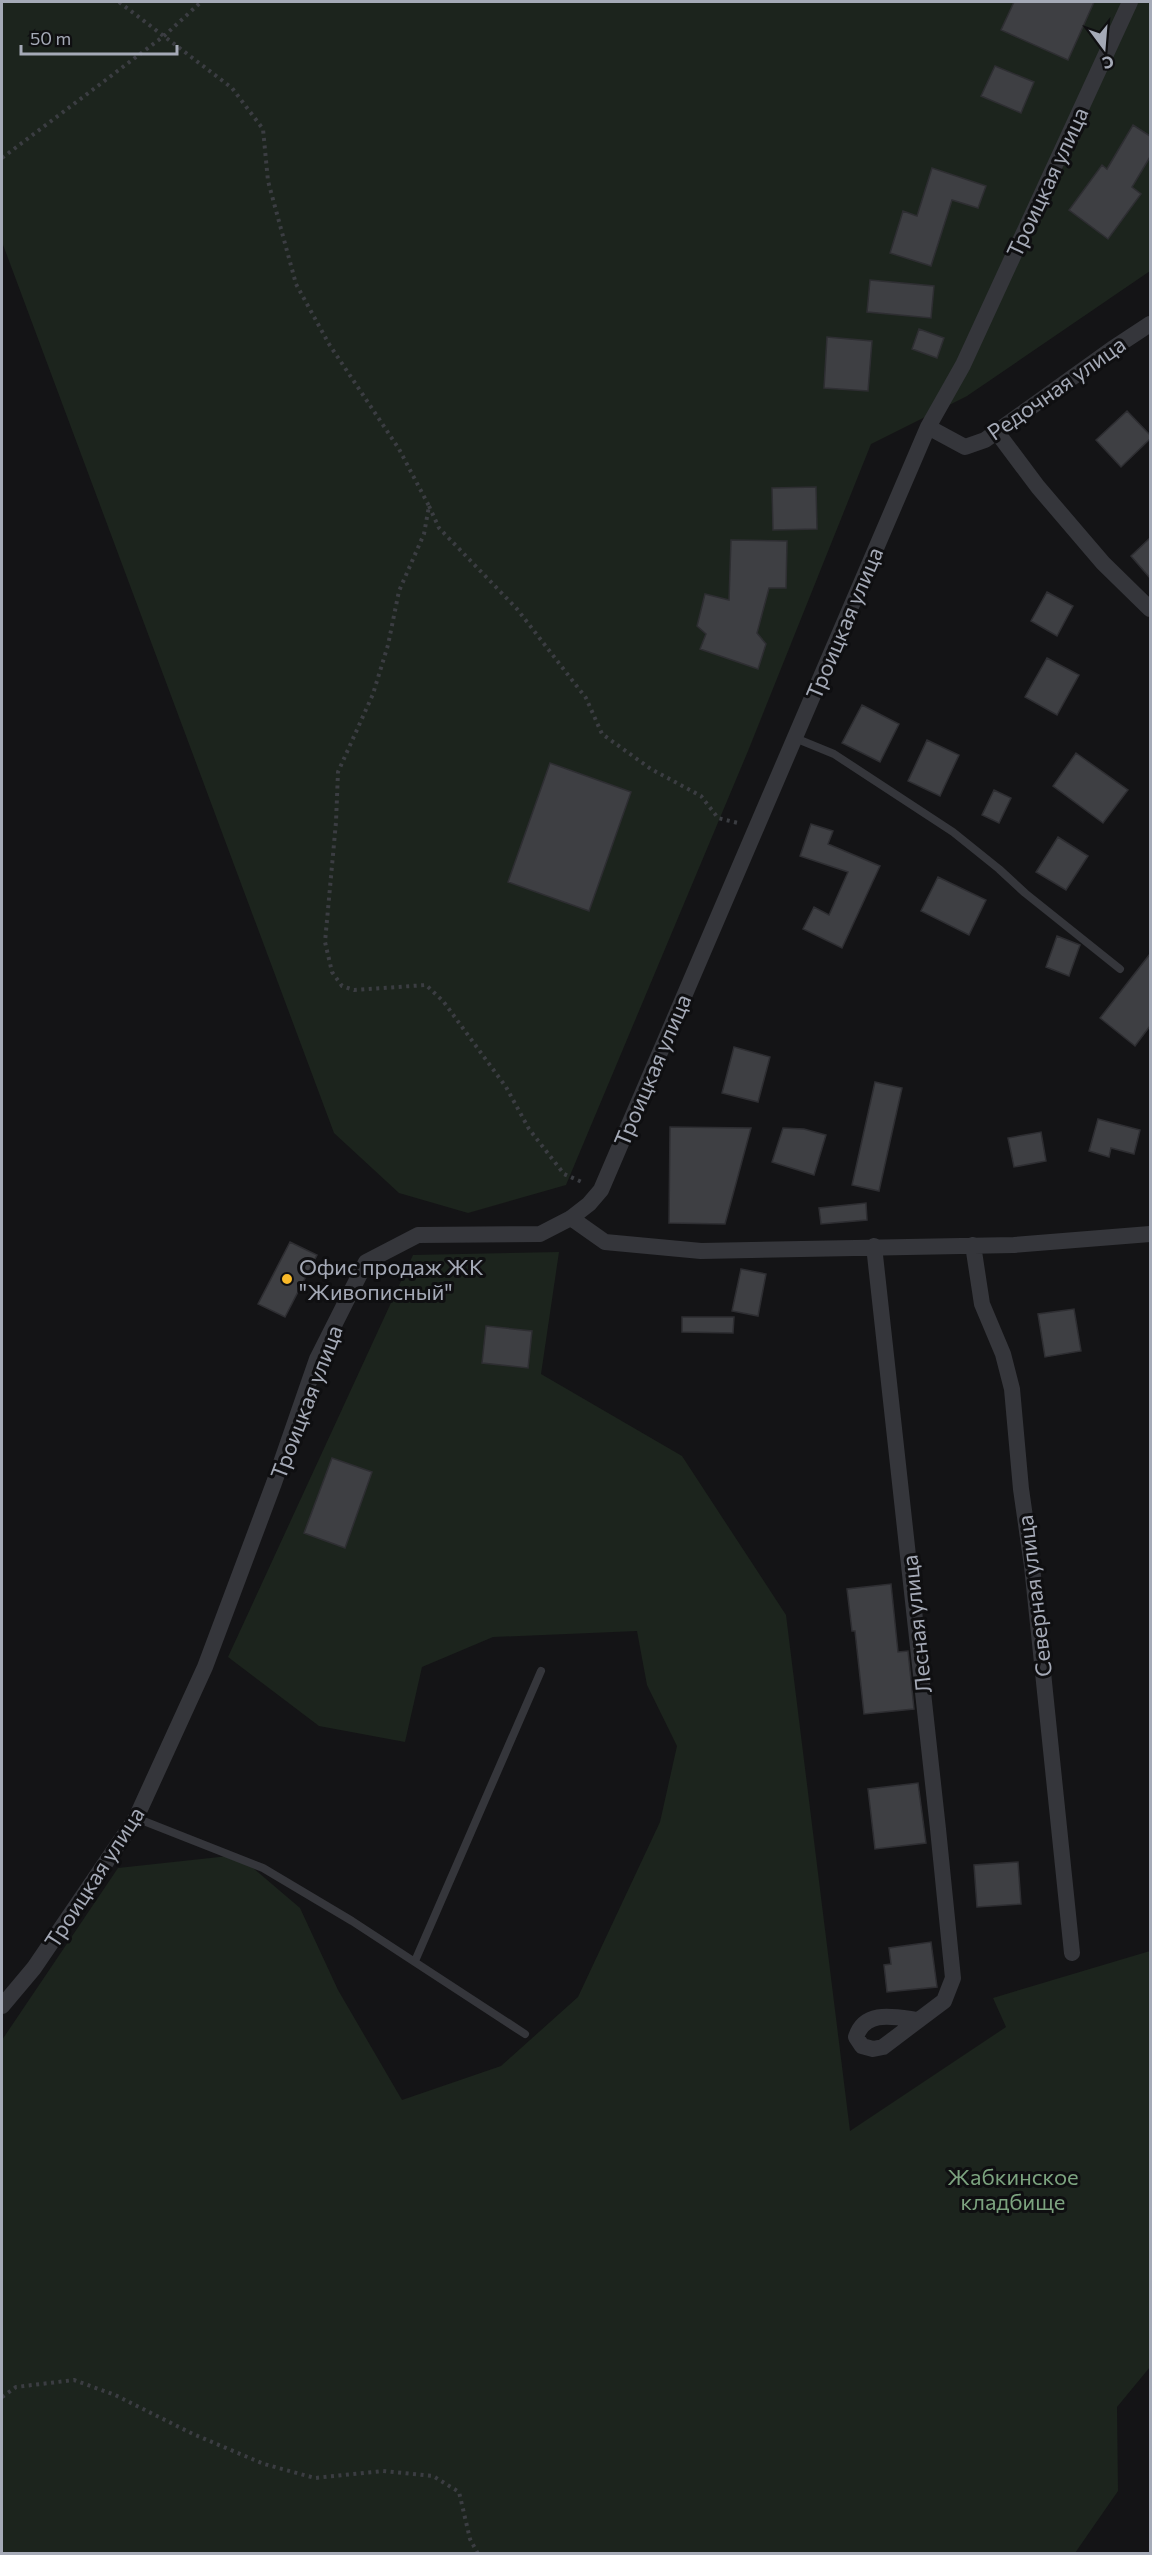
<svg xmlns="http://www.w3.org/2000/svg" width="1152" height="2555" font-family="Commissioner,sans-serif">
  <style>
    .green { fill: #1c241d }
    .building { fill: #3e3f43; stroke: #2e2e32; stroke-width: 1.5 }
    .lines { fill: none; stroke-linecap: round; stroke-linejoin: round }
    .path { stroke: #3b3d42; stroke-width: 4; stroke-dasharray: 3 4.5; stroke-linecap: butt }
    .service { stroke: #35363b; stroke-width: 8 }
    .minor { stroke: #35363b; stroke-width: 16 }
    .poi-dot { fill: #f9b929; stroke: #0f0f11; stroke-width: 2 }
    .labels { text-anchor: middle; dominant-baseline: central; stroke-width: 6; stroke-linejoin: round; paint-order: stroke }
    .street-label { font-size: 22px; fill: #a5aab7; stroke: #0f0f11 }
    .poi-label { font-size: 22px; fill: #a5aab7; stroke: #0f0f11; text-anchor: start }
    .park-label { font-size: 22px; fill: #7ca37f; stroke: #0f0f11 }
  </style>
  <rect width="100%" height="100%" fill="#141416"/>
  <!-- green -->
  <path class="green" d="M 2,2 L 1150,2 L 1150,271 L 967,396 L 871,444 L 748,751 L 566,1185 L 468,1213 L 399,1193 L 334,1133 L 2,242 Z
    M 559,1252 L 541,1374 L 682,1456 L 786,1615 L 850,2131 L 1006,2027 L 993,1998 L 1150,1951 L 1150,2367 L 1117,2407 L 1118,2491 L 1075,2553 L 2,2554 L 2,2040 L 118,1868 L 238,1855 L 300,1908 L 338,1990 L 402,2100 L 501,2066 L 578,1997 L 660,1822 L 677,1746 L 647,1685 L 637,1631 L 493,1637 L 422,1667 L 405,1742 L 319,1726 L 228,1657 L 413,1255 Z"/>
  <!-- building -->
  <path class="building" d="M 1014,2 L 1094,2 L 1068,60 L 1001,30 Z
    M 995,66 L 1034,82 L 1021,113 L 981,96 Z
    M 1133,125 L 1150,136 L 1150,157 L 1132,187 L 1141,194 L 1108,239 L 1069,210 L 1102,165 L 1107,169 Z
    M 932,168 L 986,186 L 978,208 L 952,200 L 931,266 L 890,253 L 903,211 L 917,216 Z
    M 870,280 L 934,286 L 931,318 L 867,312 Z
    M 919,329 L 944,338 L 937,358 L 912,349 Z
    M 827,337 L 872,341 L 868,391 L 824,388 Z
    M 1127,411 L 1150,435 L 1150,439 L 1121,467 L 1096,440 Z
    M 816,487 L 817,529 L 773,530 L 772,488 Z
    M 1150,538 L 1150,578 L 1131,556 Z
    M 731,540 L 787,541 L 786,588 L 769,588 L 757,633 L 766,644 L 758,669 L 700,649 L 706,634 L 697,626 L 705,594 L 729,600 Z
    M 1047,592 L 1073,606 L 1057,636 L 1031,621 Z
    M 1047,658 L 1079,675 L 1057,715 L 1025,697 Z
    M 862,705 L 899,724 L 880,762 L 842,743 Z
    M 927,740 L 959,755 L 940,796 L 908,781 Z
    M 1076,753 L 1128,790 L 1103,823 L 1053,786 Z
    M 550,763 L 631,792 L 589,911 L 508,882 Z
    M 994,790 L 1011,798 L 999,823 L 982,815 Z
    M 811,824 L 833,831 L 828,844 L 880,866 L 842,948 L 803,929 L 814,907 L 829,915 L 848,872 L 800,856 Z
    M 1058,837 L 1088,856 L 1066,890 L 1036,872 Z
    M 938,877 L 986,900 L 969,935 L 921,911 Z
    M 1057,936 L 1080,945 L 1069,976 L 1046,967 Z
    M 1150,954 L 1150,1026 L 1135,1046 L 1100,1018 Z
    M 734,1047 L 770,1057 L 758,1102 L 722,1093 Z
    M 875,1082 L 902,1088 L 879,1191 L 852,1185 Z
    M 1098,1119 L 1140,1130 L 1134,1154 L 1111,1148 L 1109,1157 L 1089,1151 Z
    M 670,1127 L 751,1128 L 725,1224 L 669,1223 Z
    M 783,1128 L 804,1129 L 826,1135 L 814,1175 L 772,1162 Z
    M 1041,1132 L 1046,1161 L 1014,1167 L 1008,1138 Z
    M 866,1203 L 867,1220 L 821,1224 L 819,1208 Z
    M 290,1242 L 317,1255 L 285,1317 L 258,1304 Z
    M 741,1269 L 766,1274 L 758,1316 L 732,1311 Z
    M 1074,1309 L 1081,1351 L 1045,1357 L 1038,1314 Z
    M 682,1317 L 734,1317 L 733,1333 L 682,1332 Z
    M 486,1326 L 532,1331 L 528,1368 L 482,1363 Z
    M 332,1458 L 372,1472 L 345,1548 L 304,1533 Z
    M 891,1584 L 898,1652 L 908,1651 L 914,1709 L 864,1714 L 855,1631 L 852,1631 L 847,1589 Z
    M 918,1783 L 926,1843 L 875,1849 L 868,1789 Z
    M 1018,1862 L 1021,1904 L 977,1907 L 974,1865 Z
    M 931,1942 L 937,1987 L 887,1992 L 884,1965 L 891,1964 L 889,1948 Z"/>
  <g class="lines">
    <!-- path -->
    <path class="path" d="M 119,2 L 232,88 L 263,129 L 268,181 L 296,284 L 329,344 L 399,449 L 429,506 L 424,534 L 399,591 L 388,645 L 373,694 L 338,772 L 336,822 L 325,942 L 332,972 L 342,986 L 354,990 L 426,985 L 443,1001 L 506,1087 L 529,1129 L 564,1174 L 584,1183
      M 2,158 L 164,36 L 201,2
      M 429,506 L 439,528 L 517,609 L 586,698 L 602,734 L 651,769 L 701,796 L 718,818 L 738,823
      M 2,2397 L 16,2387 L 74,2380 L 115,2395 L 193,2434 L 264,2464 L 315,2478 L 383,2471 L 433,2476 L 459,2492 L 470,2539 L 478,2554"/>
    <!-- service -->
    <path class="service" d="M 795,738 L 834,754 L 953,832 L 999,869 L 1025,893 L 1120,969
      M 136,1818 L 263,1868 L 352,1921 L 525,2034
      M 415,1961 L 541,1671"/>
    <!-- minor -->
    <path class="minor" d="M 928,427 L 965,447 L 985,440 L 1112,349 L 1150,324
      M 996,431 L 1038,487 L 1103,563 L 1150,609
      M 571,1218 L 605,1242 L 701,1251 L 1014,1245 L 1150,1234
      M 973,1245 L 982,1304 L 1003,1354 L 1012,1389 L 1021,1489 L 1032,1566 L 1072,1953
      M 874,1246 L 938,1829 L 953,1978 L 944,2001 L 883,2047 L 873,2049 L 862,2046 L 856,2037 C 865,2009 895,2017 918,2020
      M 2,2006 L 34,1968 L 136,1818 L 205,1667 L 274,1483 L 317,1359 L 366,1262 L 418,1235 L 540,1234 L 571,1218 L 589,1204 L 601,1190 L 928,427 L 963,365 L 1130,2"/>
  </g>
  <!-- markers -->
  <circle class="poi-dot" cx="287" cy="1279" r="6"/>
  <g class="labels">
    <!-- street labels -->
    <g class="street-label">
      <text transform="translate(1047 182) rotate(-65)">Троицкая улица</text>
      <text transform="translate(1056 388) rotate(-35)">Редочная улица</text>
      <text transform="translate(844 623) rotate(-67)">Троицкая улица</text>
      <text transform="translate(652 1070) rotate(-67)">Троицкая улица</text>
      <text transform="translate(306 1402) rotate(-69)">Троицкая улица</text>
      <text transform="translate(1034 1596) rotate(-97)">Северная улица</text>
      <text transform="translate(916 1624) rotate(-96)">Лесная улица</text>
      <text transform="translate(94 1877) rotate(-57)">Троицкая улица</text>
    </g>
    <!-- poi labels -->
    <g class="poi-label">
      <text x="299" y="1266">Офис продаж ЖК<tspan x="299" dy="25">"Живописный"</tspan></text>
    </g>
    <!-- park labels -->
    <g class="park-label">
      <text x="1013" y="2176">Жабкинское<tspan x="1013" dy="25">кладбище</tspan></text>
    </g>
  </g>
  <!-- border -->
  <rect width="1152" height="2555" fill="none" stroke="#a5aab7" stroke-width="6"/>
  <!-- north arrow -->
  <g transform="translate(1104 48) rotate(164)" stroke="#0f0f11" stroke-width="4.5" paint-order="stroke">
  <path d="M0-4.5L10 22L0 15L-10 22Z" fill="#a5aab7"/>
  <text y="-9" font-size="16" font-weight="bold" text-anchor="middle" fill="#a5aab7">С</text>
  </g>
  <!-- scale -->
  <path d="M21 45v9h156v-9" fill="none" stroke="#a5aab7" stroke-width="3"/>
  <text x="30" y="45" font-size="18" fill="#a5aab7" stroke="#0f0f11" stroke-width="4.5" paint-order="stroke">50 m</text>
</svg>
